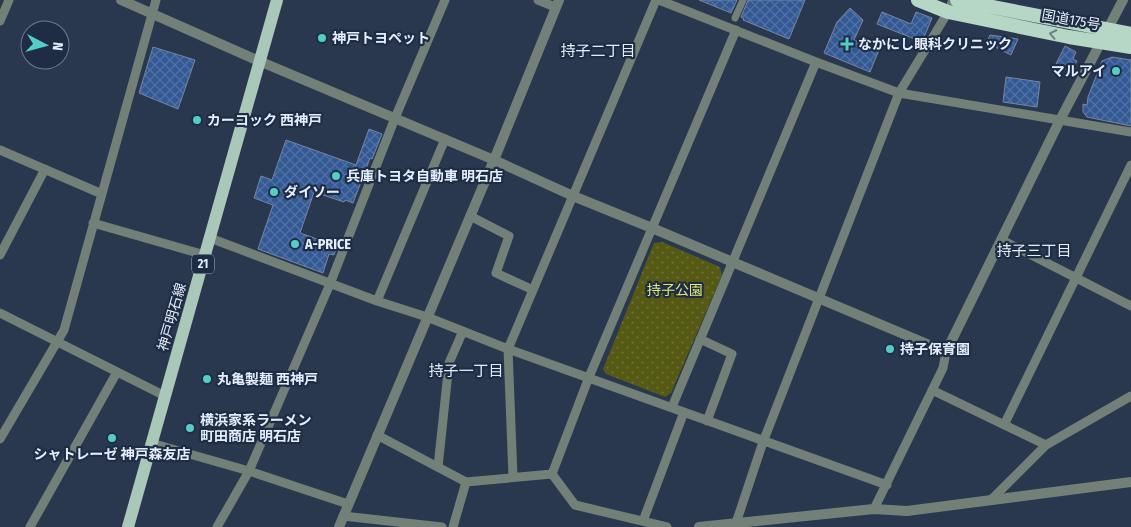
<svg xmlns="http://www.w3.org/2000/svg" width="1131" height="527" font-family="'Fira Sans Condensed','Noto Sans JP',sans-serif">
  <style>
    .park { fill: url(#park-dots) }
    .building { fill: url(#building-cross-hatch); stroke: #7586a1 }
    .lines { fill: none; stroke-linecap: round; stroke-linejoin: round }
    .pedestrian { stroke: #728078; stroke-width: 7 }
    .minor { stroke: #728078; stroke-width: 9 }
    .tertiary { stroke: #728078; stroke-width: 10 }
    .primary { stroke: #aac8b9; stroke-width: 12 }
    .trunk { stroke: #b6d6c6; stroke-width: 14 }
    .oneway { stroke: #6a8285 }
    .poi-dot { fill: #54cdc7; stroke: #1f2d44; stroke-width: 2 }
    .labels { text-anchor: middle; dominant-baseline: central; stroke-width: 4.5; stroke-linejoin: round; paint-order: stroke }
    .shield { fill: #1f2d44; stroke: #a8b3c5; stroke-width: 1 }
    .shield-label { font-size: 12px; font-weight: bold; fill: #e3edfc }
    .street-label { font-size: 14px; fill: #e3edfc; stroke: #1f2d44 }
    .poi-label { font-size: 14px; font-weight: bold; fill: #e3edfc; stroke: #1f2d44; text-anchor: start }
    .park-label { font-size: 14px; fill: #dfe879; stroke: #1f2d44 }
    .neighbourhood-label { font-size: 15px; fill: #e3edfc; stroke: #1f2d44 }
  </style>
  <defs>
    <pattern id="park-dots" width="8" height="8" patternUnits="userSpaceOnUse" patternTransform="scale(1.25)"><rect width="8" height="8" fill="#555914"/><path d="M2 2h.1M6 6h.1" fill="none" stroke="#6d7137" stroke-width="1.8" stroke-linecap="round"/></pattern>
    <pattern id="building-cross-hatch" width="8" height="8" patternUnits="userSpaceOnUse" patternTransform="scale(1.25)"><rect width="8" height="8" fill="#335994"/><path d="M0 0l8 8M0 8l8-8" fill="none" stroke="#5071a4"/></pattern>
  </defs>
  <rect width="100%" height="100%" fill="#29384f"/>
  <!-- park -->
  <path class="park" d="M 662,242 L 720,267 L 722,275 L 671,393 L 665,397 L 606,374 L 603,369 L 654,243 Z"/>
  <!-- building -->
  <path class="building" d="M 699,0 L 737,0 L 731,13 Z
    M 748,0 L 805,0 L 789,39 L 743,20 L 744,19 L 741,17 Z
    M 850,8 L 863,20 L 854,40 L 879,50 L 870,72 L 824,53 L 837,22 Z
    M 882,12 L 911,24 L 916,12 L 932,18 L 922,42 L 877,24 Z
    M 990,35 L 1018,39 L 1011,55 L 987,43 Z
    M 1065,46 L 1076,52 L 1073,59 L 1077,61 L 1071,72 L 1056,64 Z
    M 153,47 L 195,60 L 178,109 L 139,93 Z
    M 1112,57 L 1131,60 L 1131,126 L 1087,117 L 1083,112 L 1083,104 L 1087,105 L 1088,97 L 1102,61 Z
    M 1006,77 L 1040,82 L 1037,107 L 1003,102 Z
    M 369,129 L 382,134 L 372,159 L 370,158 L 353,203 L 345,200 L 344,202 L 314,192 L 300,233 L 323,241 L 324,237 L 334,240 L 332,244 L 337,246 L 334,255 L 329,254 L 323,273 L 258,249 L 273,205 L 254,198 L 261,176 L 272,180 L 286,140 L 356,165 Z"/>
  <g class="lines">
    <!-- pedestrian -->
    <path class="pedestrian" d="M 735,18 L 743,0"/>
    <!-- minor -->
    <path class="minor" d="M 538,0 L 555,7
      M 659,0 L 816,62 L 899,93 L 1131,132
      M 0,21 L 9,0
      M 0,150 L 102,194
      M 470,216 L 509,236 L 496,273 L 533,290
      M 93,223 L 205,255
      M 210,238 L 377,301 L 427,317 L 508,349 L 887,485
      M 1002,240 L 1131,306
      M 0,255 L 45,169
      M 377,301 L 445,139
      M 0,313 L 165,396
      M 700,339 L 732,354 L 707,421
      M 932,390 L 1046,445 L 1131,396
      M 672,407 L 816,62
      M 1004,425 L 1131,165
      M 377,435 L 466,482 L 552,474
      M 0,439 L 64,330 L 156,0
      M 151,443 L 249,471 L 348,504
      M 438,467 L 449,363 L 463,331
      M 513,477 L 508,349 L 656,0
      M 991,500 L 1046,445
      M 874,509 L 943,368 L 946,352
      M 343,516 L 442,527
      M 643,521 L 684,412
      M 736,523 L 763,442 L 899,93 L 948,12 L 953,0
      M 30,527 L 117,372
      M 217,527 L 249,471 L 330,284 L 395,118 L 445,0
      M 453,527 L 466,482
      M 667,527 L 575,505 L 552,474 L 589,377 L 736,30"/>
    <!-- tertiary -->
    <path class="tertiary" d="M 121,0 L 259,61 L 494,160 L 573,196 L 652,228 L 946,352 L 1060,120 L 1123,0
      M 339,527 L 494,160 L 559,0
      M 699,527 L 874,509 L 907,511 L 1131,482"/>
    <!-- primary -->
    <path class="primary" d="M 128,527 L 277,0"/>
    <!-- trunk -->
    <path class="trunk" d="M 918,0 L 948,12 L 1069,37 L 1131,47
      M 957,0 L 1131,34"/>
  </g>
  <!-- one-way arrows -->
  <defs><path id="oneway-chevron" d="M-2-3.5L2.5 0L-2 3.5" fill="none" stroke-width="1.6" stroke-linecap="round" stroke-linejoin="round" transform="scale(1.25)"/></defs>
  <use class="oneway" href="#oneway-chevron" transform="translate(1053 34) rotate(-168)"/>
  <!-- markers -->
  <g class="poi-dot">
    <circle cx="322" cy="38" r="5"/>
    <path d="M844.5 36.5h5v5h5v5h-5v5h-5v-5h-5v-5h5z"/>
    <circle cx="1116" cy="71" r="5"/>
    <circle cx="197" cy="120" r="5"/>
    <circle cx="336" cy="176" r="5"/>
    <circle cx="274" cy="192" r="5"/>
    <circle cx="295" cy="244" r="5"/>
    <circle cx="890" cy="349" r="5"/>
    <circle cx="207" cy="379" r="5"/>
    <circle cx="190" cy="428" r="5"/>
    <circle cx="112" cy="438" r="5"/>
  </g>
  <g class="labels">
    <!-- shield labels -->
    <rect class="shield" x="192" y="254.5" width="22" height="19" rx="4"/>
    <g class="shield-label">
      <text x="203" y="264">21</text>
    </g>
    <!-- street labels -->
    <g class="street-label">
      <text transform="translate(1071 20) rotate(10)">国道175号</text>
      <text transform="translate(172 317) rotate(-74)">神戸明石線</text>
    </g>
    <!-- poi labels -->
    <g class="poi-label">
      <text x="332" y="38">神戸トヨペット</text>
      <text x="858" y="44">なかにし眼科クリニック</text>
      <text x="1106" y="71" text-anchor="end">マルアイ</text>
      <text x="207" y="120">カーコック 西神戸</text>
      <text x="346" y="176">兵庫トヨタ自動車 明石店</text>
      <text x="284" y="192">ダイソー</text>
      <text x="305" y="244">A-PRICE</text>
      <text x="900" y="349">持子保育園</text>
      <text x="217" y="379">丸亀製麺 西神戸</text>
      <text x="200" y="420">横浜家系ラーメン<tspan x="200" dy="16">町田商店 明石店</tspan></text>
      <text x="112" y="454" text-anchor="middle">シャトレーゼ 神戸森友店</text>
    </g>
    <!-- park labels -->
    <g class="park-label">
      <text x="675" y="290">持子公園</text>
    </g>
    <!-- neighbourhood labels -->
    <g class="neighbourhood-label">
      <text x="598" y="51">持子二丁目</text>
      <text x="1034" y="251">持子三丁目</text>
      <text x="466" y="371">持子一丁目</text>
    </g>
  </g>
  <!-- north arrow -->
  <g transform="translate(45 45) rotate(96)"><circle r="24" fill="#1f2d44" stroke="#6d7a8e"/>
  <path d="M0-4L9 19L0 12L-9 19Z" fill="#54cdc7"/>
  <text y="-8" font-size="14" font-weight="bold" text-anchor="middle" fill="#e3edfc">N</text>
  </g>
</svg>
